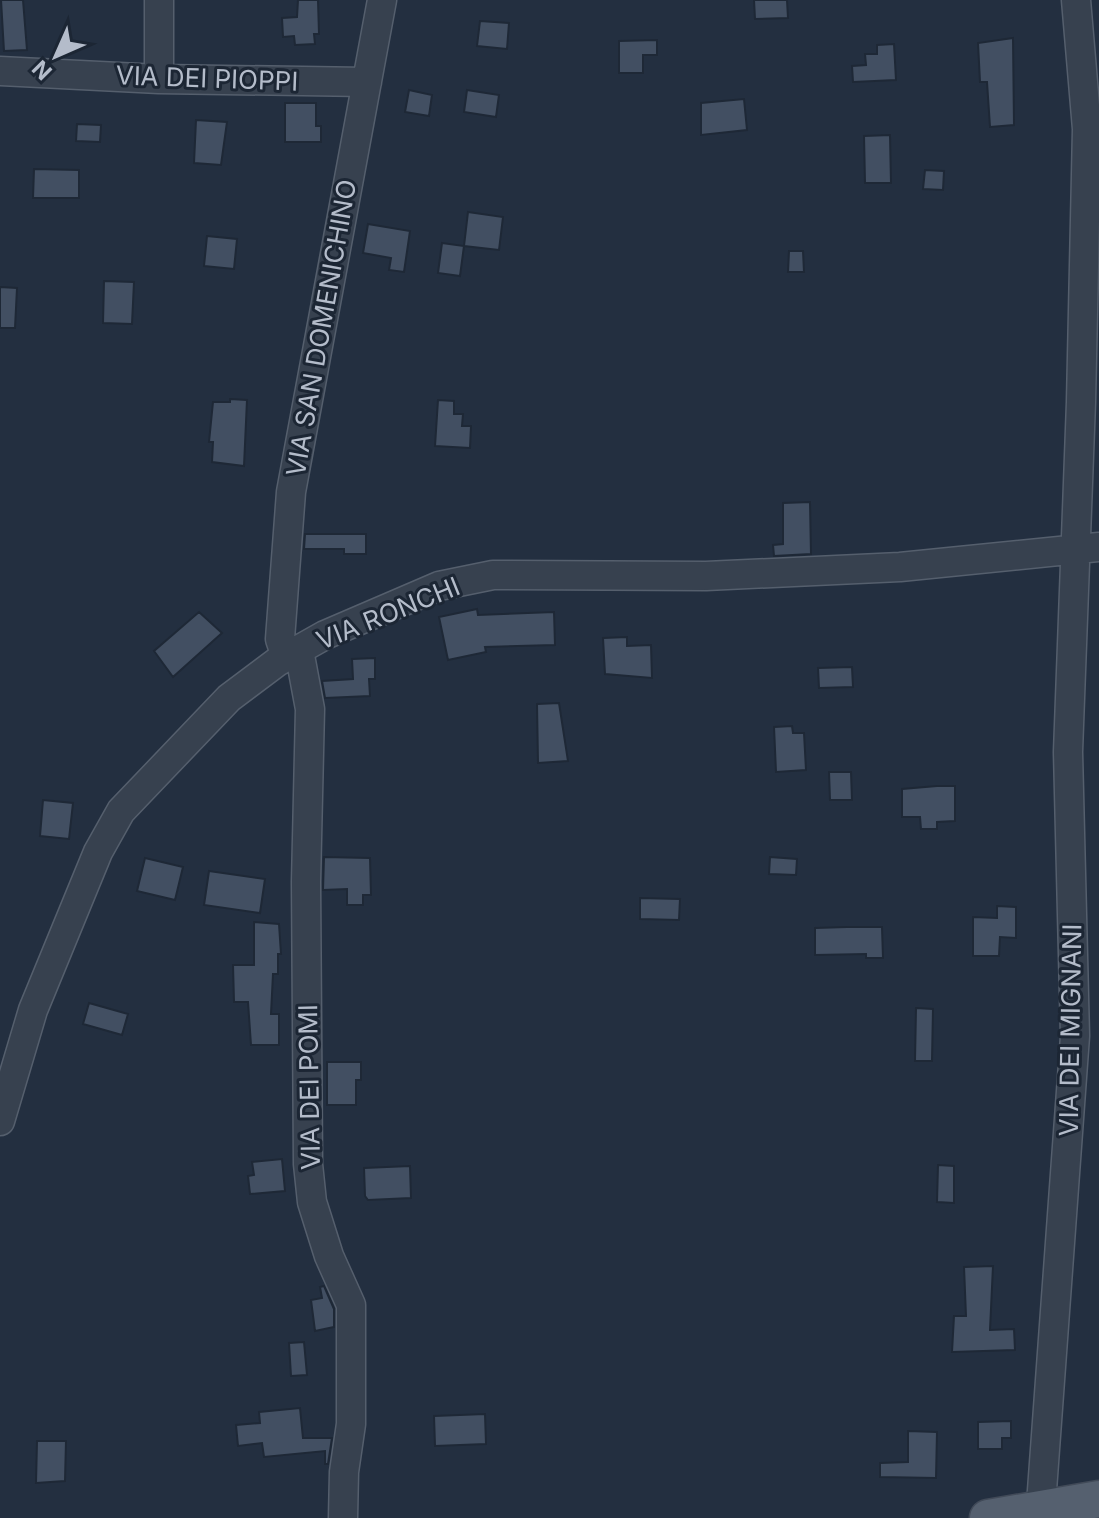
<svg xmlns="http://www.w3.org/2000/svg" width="1099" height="1518" font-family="Inter,sans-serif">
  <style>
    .building { fill: #424f62; stroke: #1e2836; stroke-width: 2 }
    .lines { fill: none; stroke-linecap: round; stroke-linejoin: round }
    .minor-casing { stroke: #555f6d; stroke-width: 31 }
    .major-casing { stroke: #414a58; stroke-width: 39 }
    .minor { stroke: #37414f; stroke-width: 28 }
    .major { stroke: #55606f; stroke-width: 36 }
    .labels { text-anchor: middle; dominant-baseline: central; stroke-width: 6; stroke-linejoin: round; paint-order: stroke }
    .street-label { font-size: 26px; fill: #b4bcca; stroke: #1c2634 }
  </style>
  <rect width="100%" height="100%" fill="#232f40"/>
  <!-- building -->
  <path class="building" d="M 1,0 L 23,0 L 27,50 L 4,51 Z
    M 298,0 L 318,0 L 319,34 L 314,34 L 315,44 L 295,45 L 294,36 L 283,37 L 282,18 L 297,17 Z
    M 754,0 L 787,0 L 788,18 L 755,19 Z
    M 480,21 L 509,23 L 507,49 L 477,46 Z
    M 1013,38 L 1014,125 L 990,127 L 987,82 L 980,82 L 978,43 Z
    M 657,40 L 657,55 L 643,55 L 643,73 L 619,73 L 619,41 Z
    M 894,44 L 896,80 L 853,82 L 852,66 L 866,65 L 865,54 L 877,54 L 877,45 Z
    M 409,90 L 432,95 L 429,116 L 405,112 Z
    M 467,90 L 499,95 L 496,117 L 464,112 Z
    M 744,99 L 747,130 L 701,135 L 701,103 Z
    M 285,103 L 316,103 L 316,126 L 321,126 L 321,142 L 285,142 Z
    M 196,120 L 227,122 L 221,165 L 194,163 Z
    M 77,124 L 101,125 L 100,142 L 76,141 Z
    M 890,135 L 891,183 L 865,183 L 864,136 Z
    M 34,169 L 79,170 L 79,198 L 33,198 Z
    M 925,170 L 944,171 L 943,190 L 923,189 Z
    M 468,212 L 503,217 L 499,250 L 464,246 Z
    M 368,224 L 410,231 L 404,272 L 389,270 L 391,258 L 363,253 Z
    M 207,236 L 237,239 L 234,269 L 204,266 Z
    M 442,243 L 464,246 L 460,276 L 438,273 Z
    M 789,251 L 803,251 L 804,272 L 788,272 Z
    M 104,281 L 134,282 L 132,324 L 103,323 Z
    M 0,287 L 17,288 L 15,328 L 0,328 Z
    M 230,399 L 247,400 L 244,466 L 212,462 L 213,442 L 209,442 L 213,402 L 230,402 Z
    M 438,400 L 454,401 L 454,414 L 463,414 L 462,426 L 471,426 L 470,448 L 435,446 Z
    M 810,502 L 811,554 L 774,556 L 773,545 L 783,544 L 783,503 Z
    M 305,534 L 366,534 L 366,554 L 344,554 L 344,549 L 304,549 Z
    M 477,609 L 478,615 L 554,612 L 555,645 L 485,647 L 486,652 L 448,660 L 439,617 Z
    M 199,612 L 222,633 L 173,677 L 154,651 Z
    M 627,637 L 627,646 L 651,645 L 652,678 L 605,674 L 603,638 Z
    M 375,658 L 375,679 L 369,679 L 370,696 L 325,698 L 322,681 L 353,679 L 352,659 Z
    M 852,667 L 853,687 L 819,688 L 818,668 Z
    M 559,703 L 568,761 L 538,763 L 537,704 Z
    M 792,726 L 793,733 L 804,733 L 806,770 L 776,772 L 774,727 Z
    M 829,772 L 851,772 L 852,800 L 830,800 Z
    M 937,786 L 955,786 L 955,821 L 937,822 L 937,829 L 921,829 L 920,817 L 902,817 L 902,789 Z
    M 43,800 L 73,803 L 69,839 L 40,836 Z
    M 324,857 L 370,858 L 371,895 L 363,895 L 363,905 L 347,905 L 347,889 L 323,890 Z
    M 770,857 L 797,859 L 796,875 L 769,874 Z
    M 145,858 L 183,867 L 175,900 L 137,891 Z
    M 209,871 L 265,879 L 260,913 L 204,905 Z
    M 640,898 L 680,899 L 679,920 L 640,919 Z
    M 997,906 L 1016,907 L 1016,938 L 1000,937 L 999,956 L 973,956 L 973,917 L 997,918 Z
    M 254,922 L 279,924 L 281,954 L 278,954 L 278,974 L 273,974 L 271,1014 L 279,1014 L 279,1045 L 251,1045 L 248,1002 L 234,1002 L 233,965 L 254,965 Z
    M 847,927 L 882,927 L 883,958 L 866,958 L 866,954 L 815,955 L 815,928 Z
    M 89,1003 L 128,1014 L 122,1035 L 83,1024 Z
    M 916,1008 L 933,1009 L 932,1061 L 915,1061 Z
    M 327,1062 L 361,1062 L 361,1080 L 356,1080 L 356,1105 L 327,1105 Z
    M 282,1159 L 285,1191 L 250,1194 L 248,1176 L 254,1175 L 252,1162 Z
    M 938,1165 L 954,1166 L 954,1203 L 937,1202 Z
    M 410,1166 L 411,1198 L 368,1200 L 365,1196 L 364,1168 Z
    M 993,1266 L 990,1330 L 1014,1329 L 1015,1350 L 952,1352 L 954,1316 L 966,1316 L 964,1267 Z
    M 324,1286 L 334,1309 L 334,1327 L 315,1331 L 311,1300 L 322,1298 L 320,1287 Z
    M 304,1342 L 307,1375 L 291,1376 L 289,1343 Z
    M 300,1408 L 303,1438 L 332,1438 L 328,1464 L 325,1464 L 325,1451 L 264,1457 L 262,1443 L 238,1446 L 236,1425 L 260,1423 L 259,1412 Z
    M 485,1414 L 486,1444 L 435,1446 L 434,1416 Z
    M 1011,1421 L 1011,1438 L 1002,1438 L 1002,1449 L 978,1449 L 978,1422 Z
    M 908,1431 L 937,1432 L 936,1478 L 880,1477 L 880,1463 L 908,1462 Z
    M 37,1441 L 66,1441 L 65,1481 L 36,1483 Z"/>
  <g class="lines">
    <defs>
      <path id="minor" d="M 159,0 L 159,79
        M 0,71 L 159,79 L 367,82
        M 299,650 L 310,709 L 306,882 L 308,1164 L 312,1202 L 329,1256 L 351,1305 L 351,1424 L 344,1472 L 343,1518
        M 286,657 L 280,639 L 291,492 L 382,0
        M 0,1121 L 33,1010 L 98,852 L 121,811 L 229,698 L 277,662 L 325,635 L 439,586 L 493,575 L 706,576 L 900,567 L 1099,547
        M 1040,1518 L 1075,1036 L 1068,752 L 1081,402 L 1087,129 L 1076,0"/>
      <path id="major" d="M 988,1518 L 1099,1499"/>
    </defs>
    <!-- minor casing -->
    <use href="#minor" class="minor-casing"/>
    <!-- major casing -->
    <use href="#major" class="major-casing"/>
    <!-- minor -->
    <use href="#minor" class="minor"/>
    <!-- major -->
    <use href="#major" class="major"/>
  </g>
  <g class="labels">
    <!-- street labels -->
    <g class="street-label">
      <text transform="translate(207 78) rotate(2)">VIA DEI PIOPPI</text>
      <text transform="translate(321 328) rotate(-80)">VIA SAN DOMENICHINO</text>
      <text transform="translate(388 613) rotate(-22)">VIA RONCHI</text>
      <text transform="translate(1070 1030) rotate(-89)">VIA DEI MIGNANI</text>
      <text transform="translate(309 1087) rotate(-91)">VIA DEI POMI</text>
    </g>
  </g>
  <!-- north arrow -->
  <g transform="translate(56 56) rotate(225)" stroke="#1c2634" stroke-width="6" paint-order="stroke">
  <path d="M0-6L14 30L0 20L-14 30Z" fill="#b4bcca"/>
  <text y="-12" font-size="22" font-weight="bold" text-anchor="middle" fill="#b4bcca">N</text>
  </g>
</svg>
